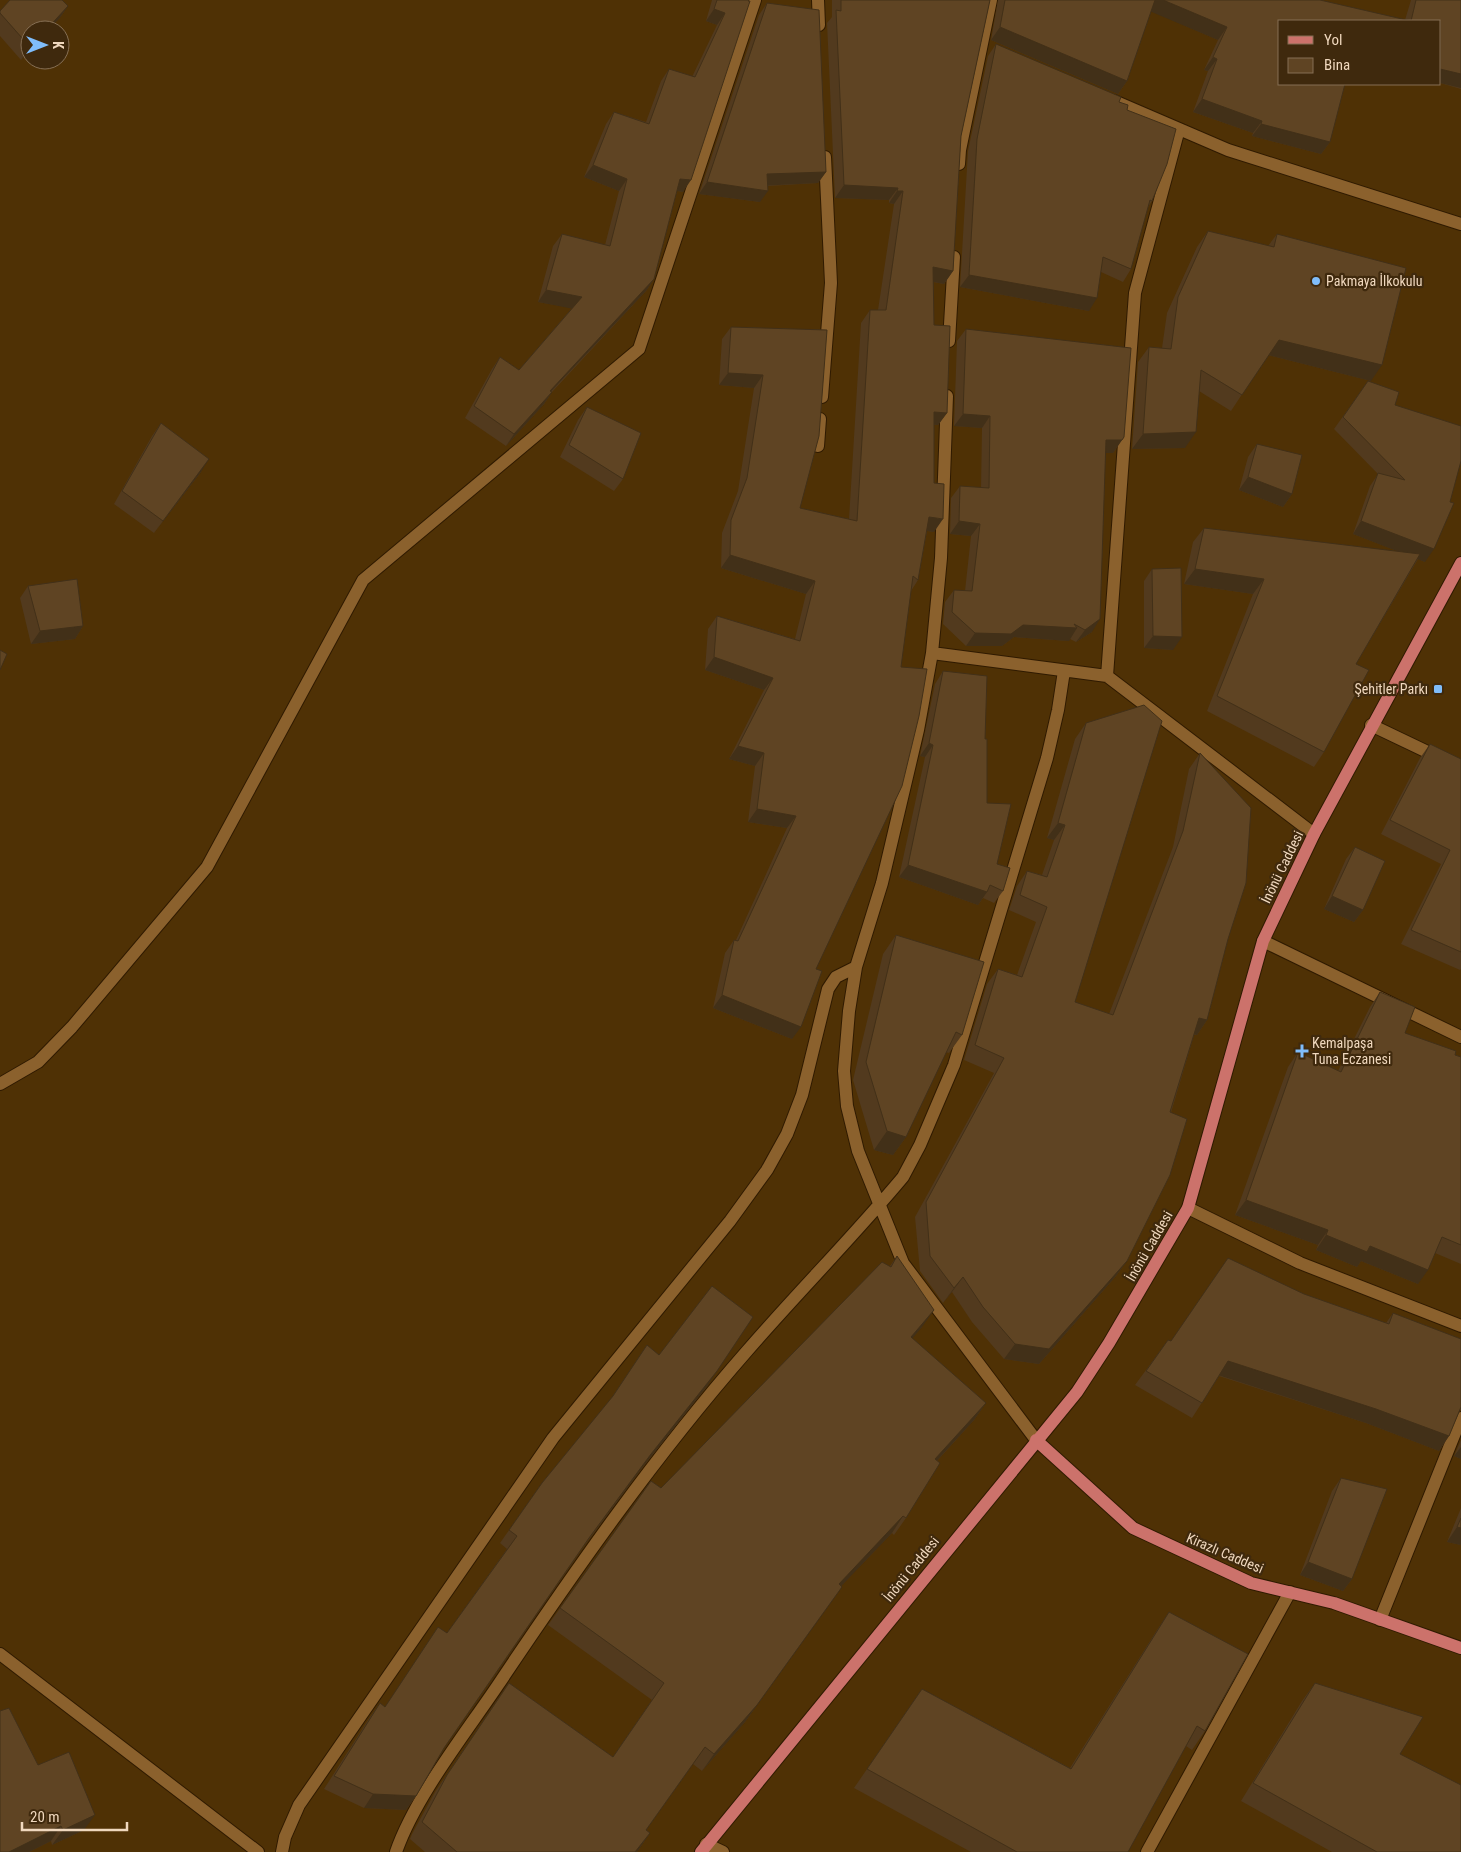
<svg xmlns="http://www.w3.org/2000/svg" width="1461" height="1852" font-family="'Roboto Condensed',sans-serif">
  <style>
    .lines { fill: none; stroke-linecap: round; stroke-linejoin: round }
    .minor-casing { stroke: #2f1a00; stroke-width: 14 }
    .major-casing { stroke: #2f1a00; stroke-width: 14 }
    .minor { stroke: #8b612d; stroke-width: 12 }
    .major { stroke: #cc726b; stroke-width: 12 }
    .wall { fill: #523a1e }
    .shaded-wall { fill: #423018 }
    .building { fill: #5f4423; stroke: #423018 }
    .poi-dot { fill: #80bdfa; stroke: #3f290d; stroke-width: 2 }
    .labels { text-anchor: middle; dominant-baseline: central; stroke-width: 4.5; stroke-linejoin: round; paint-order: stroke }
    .poi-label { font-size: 14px; fill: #f0d8be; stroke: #3f290d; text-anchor: start }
    .street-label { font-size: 14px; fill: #f0d8be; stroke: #3f290d }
  </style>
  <rect width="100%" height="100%" fill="#4f3105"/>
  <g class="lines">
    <defs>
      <path id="minor" d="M 818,0 L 819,25
        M 1114,101 L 1228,150 L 1461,224
        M 959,164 L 960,150 L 991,0
        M 949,341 L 954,257
        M 947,396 L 941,558 L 932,653 L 918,730 L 882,883 L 856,967 L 849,1011 L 844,1071 L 847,1106 L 858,1151 L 903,1263 L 1036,1440
        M 822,397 L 831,283 L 825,157
        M 818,446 L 820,419
        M 932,653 L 1107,676 L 1314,834
        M 1107,676 L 1135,293 L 1179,129
        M 1371,725 L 1461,768
        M 1263,941 L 1461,1037
        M 0,1084 L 38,1062 L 72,1027 L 207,867 L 363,580 L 639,349 L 755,0
        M 1188,1208 L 1300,1263 L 1461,1326
        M 1380,1620 L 1461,1418
        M 0,1654 L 258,1852
        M 706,1844 L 723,1852
        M 282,1852 L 285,1837 L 299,1805 L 553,1438 L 730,1221 L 767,1170 L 787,1134 L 802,1095 L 828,989 L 836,977 L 856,967
        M 396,1852 C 415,1797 465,1734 498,1685 C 575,1570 655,1456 747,1351 C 798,1292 853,1237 903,1177 L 920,1145 L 954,1065 L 1047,758 L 1058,710 L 1064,671
        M 1147,1852 L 1290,1592"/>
      <path id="major" d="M 1036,1440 L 1133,1528 L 1251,1583 L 1334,1603 L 1461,1648
        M 701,1852 L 1077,1392 L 1109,1343 L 1188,1208 L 1263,941 L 1314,834 L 1461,563"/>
    </defs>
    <!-- minor casing -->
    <use href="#minor" class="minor-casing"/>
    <!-- major casing -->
    <use href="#major" class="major-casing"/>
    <!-- minor -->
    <use href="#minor" class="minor"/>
    <!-- major -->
    <use href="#major" class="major"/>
  </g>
  <!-- wall -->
  <path class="wall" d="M 712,0 L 749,0 L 683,192 L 677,191 L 654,279 L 646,291 L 552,392 L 544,404 L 506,446 L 465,418 L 492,369 L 500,357 L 519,370 L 572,308 L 538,302 L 553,246 L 562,234 L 605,245 L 619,191 L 584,177 L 606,124 L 614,112 L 646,122 L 661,81 L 669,69 L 692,77 L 717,25 L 706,21 Z
    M 832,0 L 990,0 L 961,136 L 953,271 L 944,284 L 933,282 L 934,325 L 947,413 L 938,425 L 934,425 L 934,532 L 927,531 L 918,580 L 911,591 L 816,969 L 792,1039 L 713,1008 L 725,953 L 734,940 L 736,940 L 787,828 L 748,822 L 755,766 L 729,759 L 764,690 L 705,670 L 708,629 L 717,616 L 795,639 L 806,594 L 721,568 L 722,533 L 738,491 L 754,388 L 719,385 L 722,339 L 731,327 L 827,330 L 800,508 L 849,519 L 861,323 L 870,310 L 878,310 L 894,204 L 889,203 L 889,200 L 835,198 L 827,23 L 832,17 Z
    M 998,0 L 1320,0 L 1405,20 L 1411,0 L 1461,0 L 1461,89 L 1440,83 L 1280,21 L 1330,142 L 1321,154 L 1252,136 L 1253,133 L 1193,112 L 1208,71 L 1204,70 L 1218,40 L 1151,11 L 1127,81 L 1118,94 L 991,40 Z
    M 767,3 L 826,172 L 818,183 L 768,186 L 760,202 L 699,194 L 759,15 Z
    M 68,6 L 59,19 L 30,30 L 30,50 L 21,60 L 0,36 L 0,11 Z
    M 996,44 L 1119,102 L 1127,110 L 1152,201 L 1148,207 L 1131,269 L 1123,282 L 1101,272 L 1089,311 L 960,287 L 968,151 L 988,56 Z
    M 1208,231 L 1268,246 L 1277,234 L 1371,381 L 1268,355 L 1231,411 L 1199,391 L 1185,448 L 1132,449 L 1138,362 L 1149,347 L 1162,348 L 1167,313 L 1197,247 Z
    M 966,329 L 1124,437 L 1113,453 L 1105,453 L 1092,632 L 1076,642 L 1070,639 L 1069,641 L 1014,637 L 1002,646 L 966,646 L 943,624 L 945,602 L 954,590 L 965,591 L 971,536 L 950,534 L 951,498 L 960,486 L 981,488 L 982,428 L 954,426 L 957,341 Z
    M 1368,381 L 1395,405 L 1425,562 L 1418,559 L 1356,664 L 1324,752 L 1314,767 L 1207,711 L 1253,594 L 1184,584 L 1193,542 L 1204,528 L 1400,552 L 1353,534 L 1370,486 L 1378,474 L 1334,429 Z
    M 587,407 L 623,479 L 614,491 L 560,457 L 578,420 Z
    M 161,423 L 201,472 L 154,533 L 114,504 L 152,436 Z
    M 1257,444 L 1292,494 L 1283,507 L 1239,490 L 1248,457 Z
    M 1152,569 L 1173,650 L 1144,648 L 1144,581 Z
    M 28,586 L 83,626 L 75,639 L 31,644 L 20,598 Z
    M 943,671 L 985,739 L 987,803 L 997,864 L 1003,891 L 994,903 L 983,898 L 978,905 L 899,877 L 925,757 L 920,756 L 935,684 Z
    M 1086,723 L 1075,1002 L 1109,1014 L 1173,847 L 1189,769 L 1200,753 L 1228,939 L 1207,1020 L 1197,1035 L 1194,1035 L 1127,1261 L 1116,1276 L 1039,1364 L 1004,1359 L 972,1322 L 952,1292 L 943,1303 L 920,1271 L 915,1217 L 994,1073 L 964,1060 L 987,984 L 998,969 L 1017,975 L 1036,922 L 1009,910 L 1017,886 L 1027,871 L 1042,875 L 1054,840 L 1047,838 L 1075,739 Z
    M 1430,744 L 1461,759 L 1461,969 L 1460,970 L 1401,944 L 1441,864 L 1381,834 L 1420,758 Z
    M 1355,847 L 1363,910 L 1354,922 L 1324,909 L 1346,859 Z
    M 896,935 L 962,1035 L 949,1053 L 946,1052 L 906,1137 L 893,1155 L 874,1150 L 853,1080 L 883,954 Z
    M 1380,992 L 1405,1033 L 1461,1057 L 1461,1264 L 1435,1253 L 1418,1284 L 1361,1261 L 1357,1267 L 1316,1250 L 1318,1245 L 1235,1215 L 1288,1067 L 1298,1052 L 1338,1071 L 1370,1007 Z
    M 897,1256 L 922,1327 L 912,1338 L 986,1403 L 974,1420 L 937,1461 L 906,1518 L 894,1535 L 892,1533 L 841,1586 L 830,1603 L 745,1722 L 702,1771 L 693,1764 L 646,1830 L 650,1833 L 637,1852 L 425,1852 L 410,1839 L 412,1834 L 435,1792 L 509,1683 L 613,1757 L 652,1700 L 548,1625 L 651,1481 L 661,1488 L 890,1266 Z
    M 1304,1294 L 1386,1323 L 1393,1313 L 1461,1339 L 1461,1410 L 1460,1410 L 1449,1436 L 1439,1451 L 1366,1423 L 1219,1376 L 1192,1418 L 1135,1385 L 1168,1340 L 1171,1341 Z
    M 647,1345 L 659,1355 L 708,1385 L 642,1468 L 582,1549 L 444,1748 L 416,1796 L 406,1810 L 364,1808 L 324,1789 L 370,1717 L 380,1703 L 385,1707 L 447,1633 L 507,1549 L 500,1543 L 542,1483 L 611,1399 Z
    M 1461,1440 L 1461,1459 L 1454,1456 Z
    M 1341,1478 L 1352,1579 L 1343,1591 L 1300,1575 L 1332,1491 Z
    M 1461,1508 L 1461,1545 L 1447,1542 Z
    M 1169,1612 L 1205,1731 L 1192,1750 L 1186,1746 L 1128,1852 L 971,1852 L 854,1788 L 922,1689 L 1070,1768 L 1157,1630 Z
    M 1315,1683 L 1400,1754 L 1461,1852 L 1332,1852 L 1241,1801 L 1302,1701 Z
    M 38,1765 L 84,1830 L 52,1845 L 51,1841 L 29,1852 L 0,1852 Z"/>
  <!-- shaded-wall -->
  <path class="shaded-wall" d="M 1153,0 L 1163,0 L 1227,27 L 1218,40 L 1147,10 Z
    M 68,6 L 59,19 L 48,30 L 46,30 Z
    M 714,9 L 725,13 L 717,25 L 706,21 Z
    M 1000,27 L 1127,81 L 1118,94 L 991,40 Z
    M 30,47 L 30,50 L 21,60 Z
    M 1213,57 L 1217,59 L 1208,71 L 1204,70 Z
    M 1440,69 L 1461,74 L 1461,88 L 1440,83 Z
    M 1202,99 L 1262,121 L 1253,133 L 1193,112 Z
    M 1261,124 L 1330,142 L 1321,154 L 1252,136 Z
    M 593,165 L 627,179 L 619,191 L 584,177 Z
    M 826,172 L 818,183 L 759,186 L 767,174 Z
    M 680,179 L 691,180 L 683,192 L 672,190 Z
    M 707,182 L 768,191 L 760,202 L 699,194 Z
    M 844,185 L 898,188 L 889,200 L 835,198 Z
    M 897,191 L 903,191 L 894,204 L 889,203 Z
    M 933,267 L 953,271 L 944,284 L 924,280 Z
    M 969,275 L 1097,298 L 1089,311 L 960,287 Z
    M 654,279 L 646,291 L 541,402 L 550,391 Z
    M 546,290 L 582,297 L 574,309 L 538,302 Z
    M 1279,340 L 1382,365 L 1371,381 L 1268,355 Z
    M 728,373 L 763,375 L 754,388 L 719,385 Z
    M 552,392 L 544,404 L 506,446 L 514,434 Z
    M 934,412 L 947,413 L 938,425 L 925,424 Z
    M 963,414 L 990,416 L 982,428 L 954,426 Z
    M 1196,432 L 1185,448 L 1132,449 L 1143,434 Z
    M 1106,440 L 1122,440 L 1113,453 L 1097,453 Z
    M 209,459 L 201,472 L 154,533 L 163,521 Z
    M 1248,477 L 1292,494 L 1283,507 L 1239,490 Z
    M 929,517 L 943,519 L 934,532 L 920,530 Z
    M 959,521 L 980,524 L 971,536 L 950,534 Z
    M 1361,521 L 1434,549 L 1425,562 L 1353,534 Z
    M 730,555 L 815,581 L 806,594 L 721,568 Z
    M 1195,569 L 1264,579 L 1253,594 L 1184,584 Z
    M 1100,619 L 1092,632 L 1076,642 L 1085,630 Z
    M 1023,625 L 1077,628 L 1069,641 L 1014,637 L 1002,646 L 966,646 L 975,633 Z
    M 83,626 L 75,639 L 31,644 L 40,631 Z
    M 1153,636 L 1182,637 L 1173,650 L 1144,648 Z
    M 714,657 L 773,678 L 764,690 L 705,670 Z
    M 929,743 L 933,745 L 925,757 L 920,756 Z
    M 738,746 L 764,753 L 755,766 L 729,759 Z
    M 757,809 L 796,816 L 787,828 L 748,822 Z
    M 1058,823 L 1065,825 L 1054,840 L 1047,838 Z
    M 908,865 L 987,892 L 978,905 L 899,877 Z
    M 1332,896 L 1363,910 L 1354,922 L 1324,909 Z
    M 722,995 L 801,1027 L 792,1039 L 713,1008 Z
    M 1199,1018 L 1207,1020 L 1197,1035 L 1188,1033 Z
    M 887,1131 L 906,1137 L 893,1155 L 874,1150 Z
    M 1246,1200 L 1328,1230 L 1318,1245 L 1235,1215 Z
    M 1326,1235 L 1370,1246 L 1428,1270 L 1418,1284 L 1361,1261 L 1357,1267 L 1316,1250 Z
    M 1127,1261 L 1116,1276 L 1039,1364 L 1004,1359 L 1015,1344 Z
    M 963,1277 L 952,1292 L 943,1303 L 954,1288 Z
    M 934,1310 L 922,1327 L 899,1354 L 911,1337 Z
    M 1228,1361 L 1376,1409 L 1449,1436 L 1439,1451 L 1366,1423 L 1218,1375 Z
    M 717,1371 L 708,1385 L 642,1468 L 580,1552 L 651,1454 Z
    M 986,1403 L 974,1420 L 923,1476 L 935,1459 Z
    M 1461,1447 L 1461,1459 L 1454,1456 Z
    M 903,1516 L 892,1533 L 827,1601 L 839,1584 Z
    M 1457,1527 L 1461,1528 L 1461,1545 L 1447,1542 Z
    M 1308,1562 L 1352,1579 L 1343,1591 L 1300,1575 Z
    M 842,1587 L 745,1722 L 702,1771 L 714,1754 Z
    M 373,1794 L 416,1796 L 406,1810 L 364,1808 Z
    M 95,1815 L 84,1830 L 52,1845 L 63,1830 Z
    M 61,1826 L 51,1841 L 29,1852 L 9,1852 Z
    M 650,1833 L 637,1852 L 635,1852 Z"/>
  <!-- building -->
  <path class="building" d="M 10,0 L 62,0 L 68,6 L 46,30 L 30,30 L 30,47 L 0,13 L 0,11 Z
    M 717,0 L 749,0 L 748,1 L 750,1 L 691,180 L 680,179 L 654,279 L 550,391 L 552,392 L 514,434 L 474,406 L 500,357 L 519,370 L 582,297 L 546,290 L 562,234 L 610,246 L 627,179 L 593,165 L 614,112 L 649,124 L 669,69 L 695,77 L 725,13 L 714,9 Z
    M 841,0 L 990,0 L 961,136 L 953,271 L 933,267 L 934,325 L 950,326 L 947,413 L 934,412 L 934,483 L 944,484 L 943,519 L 929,517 L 918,580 L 913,576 L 901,667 L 927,669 L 919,716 L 902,786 L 816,969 L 822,971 L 801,1027 L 722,995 L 734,940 L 738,941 L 796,816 L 757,809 L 764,753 L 738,746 L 773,678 L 714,657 L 717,616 L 800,641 L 815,581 L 730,555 L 731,520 L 747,478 L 763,375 L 728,373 L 731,327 L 827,330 L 819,436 L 800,508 L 857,521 L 870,310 L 886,310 L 903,191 L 897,191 L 898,188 L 844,185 L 836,10 L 841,11 Z
    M 1005,0 L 1155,0 L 1127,81 L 1000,27 Z
    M 1163,0 L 1320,0 L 1411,21 L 1416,0 L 1461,0 L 1461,74 L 1440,69 L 1440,21 L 1280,21 L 1280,84 L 1345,84 L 1330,142 L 1261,124 L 1262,121 L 1202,99 L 1217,59 L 1213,57 L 1227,27 Z
    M 767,3 L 819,10 L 826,172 L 767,174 L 768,191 L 707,182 Z
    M 996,44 L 1121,97 L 1119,102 L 1128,105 L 1127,110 L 1176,129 L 1167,164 L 1152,201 L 1150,200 L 1131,269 L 1103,257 L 1097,298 L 969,275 L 977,139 Z
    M 1208,231 L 1274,247 L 1277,234 L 1406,268 L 1382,365 L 1279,340 L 1242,395 L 1201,370 L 1196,432 L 1143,434 L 1149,347 L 1171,349 L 1178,297 Z
    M 966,329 L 1131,348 L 1124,437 L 1122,440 L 1106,440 L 1100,619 L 1085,630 L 1074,624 L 1077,628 L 1023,625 L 1011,634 L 975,633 L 952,612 L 954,590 L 972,591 L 980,524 L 959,521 L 960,486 L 989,488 L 990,416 L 963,414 Z
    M 1368,381 L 1399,392 L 1395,405 L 1461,426 L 1461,461 L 1450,502 L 1454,503 L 1434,549 L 1361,521 L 1378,473 L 1405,480 L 1343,417 Z
    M 587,407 L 641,433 L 623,479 L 569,445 Z
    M 161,423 L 209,459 L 163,521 L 122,491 Z
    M 1257,444 L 1302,455 L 1292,494 L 1248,477 Z
    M 1204,528 L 1420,554 L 1356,664 L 1369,670 L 1324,752 L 1217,696 L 1264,579 L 1195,569 Z
    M 1181,568 L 1182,637 L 1153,636 L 1152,569 Z
    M 77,579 L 83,626 L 40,631 L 28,586 Z
    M 0,650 L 7,654 L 0,670 Z
    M 943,671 L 987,676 L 985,739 L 987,739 L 987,803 L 1011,804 L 997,864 L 1010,868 L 1003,891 L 990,885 L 987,892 L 908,865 L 933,745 L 929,743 Z
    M 1144,705 L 1162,721 L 1075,1002 L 1113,1015 L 1183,831 L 1200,753 L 1251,808 L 1246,883 L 1228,939 L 1207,1020 L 1199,1018 L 1170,1112 L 1187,1119 L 1170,1175 L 1127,1261 L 1049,1349 L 1015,1344 L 983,1307 L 963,1277 L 954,1288 L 930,1256 L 926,1202 L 1004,1058 L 975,1045 L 998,969 L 1022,977 L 1047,907 L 1020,895 L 1027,871 L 1047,877 L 1065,825 L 1058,823 L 1086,723 Z
    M 1430,744 L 1461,759 L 1461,952 L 1411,930 L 1450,850 L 1390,820 Z
    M 1355,847 L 1385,861 L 1363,910 L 1332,896 Z
    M 896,935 L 984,962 L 962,1035 L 956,1032 L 906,1137 L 887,1131 L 866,1062 Z
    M 1380,992 L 1415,1007 L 1405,1033 L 1456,1051 L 1455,1055 L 1461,1057 L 1461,1245 L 1442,1237 L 1428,1270 L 1370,1246 L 1367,1252 L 1326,1235 L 1328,1230 L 1246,1200 L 1298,1052 L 1341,1072 Z
    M 897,1256 L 934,1310 L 911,1337 L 986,1403 L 935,1459 L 940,1463 L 906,1518 L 903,1516 L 839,1584 L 842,1587 L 757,1705 L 714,1754 L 705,1747 L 646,1830 L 650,1833 L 635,1852 L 457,1852 L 422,1822 L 447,1775 L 509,1683 L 613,1757 L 664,1683 L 560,1608 L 651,1481 L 661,1488 L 882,1262 L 891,1267 Z
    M 1228,1258 L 1304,1294 L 1389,1324 L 1393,1313 L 1461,1339 L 1461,1407 L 1449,1436 L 1376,1409 L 1228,1361 L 1202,1403 L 1146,1371 L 1168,1340 L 1171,1341 Z
    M 712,1286 L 753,1317 L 717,1371 L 651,1454 L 589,1538 L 444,1748 L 416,1796 L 373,1794 L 334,1776 L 380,1703 L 385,1707 L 438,1627 L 447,1633 L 517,1536 L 509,1530 L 542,1483 L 613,1396 L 647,1345 L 659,1355 Z
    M 1341,1478 L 1387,1489 L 1352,1579 L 1308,1562 Z
    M 1461,1518 L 1461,1528 L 1457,1527 Z
    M 1169,1612 L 1248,1654 L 1205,1731 L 1197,1726 L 1128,1852 L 1017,1852 L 867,1769 L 922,1689 L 1071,1769 Z
    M 1315,1683 L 1423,1717 L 1400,1754 L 1461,1785 L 1461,1852 L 1377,1852 L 1253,1783 Z
    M 9,1708 L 38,1765 L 69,1752 L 95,1815 L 63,1830 L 61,1826 L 9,1852 L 0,1852 L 0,1711 Z"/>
  <!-- markers -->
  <g class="poi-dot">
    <circle cx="1316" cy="281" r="5"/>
    <rect x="1433" y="684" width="10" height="10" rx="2.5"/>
    <path d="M1299.5 1043.5h5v5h5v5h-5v5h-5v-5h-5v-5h5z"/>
  </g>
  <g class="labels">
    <!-- poi labels -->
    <g class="poi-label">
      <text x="1326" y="281">Pakmaya İlkokulu</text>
      <text x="1428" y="689" text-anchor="end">Şehitler Parkı</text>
      <text x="1312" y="1043">Kemalpaşa<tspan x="1312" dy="16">Tuna Eczanesi</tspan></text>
    </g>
    <!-- street labels -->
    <g class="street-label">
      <text transform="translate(1282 867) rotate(-64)">İnönü Caddesi</text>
      <text transform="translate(1149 1246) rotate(-60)">İnönü Caddesi</text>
      <text transform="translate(1225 1553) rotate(23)">Kirazlı Caddesi</text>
      <text transform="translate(911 1569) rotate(-51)">İnönü Caddesi</text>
    </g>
  </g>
  <!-- legend -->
  <rect x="1278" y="20" width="162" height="65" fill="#3f290d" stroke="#866f54"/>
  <rect x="1288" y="36" width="25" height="8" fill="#cc726b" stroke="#866f54"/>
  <text x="1324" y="45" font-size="15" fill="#f0d8be">Yol</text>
  <rect x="1288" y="58" width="25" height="15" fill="#5f4423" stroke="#866f54"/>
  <text x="1324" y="70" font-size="15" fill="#f0d8be">Bina</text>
  <!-- north arrow -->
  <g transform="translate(45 45) rotate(90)"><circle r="24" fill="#3f290d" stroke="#866f54"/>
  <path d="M0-4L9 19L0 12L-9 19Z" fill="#80bdfa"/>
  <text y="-8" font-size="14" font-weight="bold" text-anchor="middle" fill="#f0d8be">K</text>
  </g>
  <!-- scale -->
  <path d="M22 1822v8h105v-8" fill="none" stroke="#f0d8be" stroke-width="2.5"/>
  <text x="30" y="1822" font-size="15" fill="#f0d8be" stroke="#3f290d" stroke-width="4" paint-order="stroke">20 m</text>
</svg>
